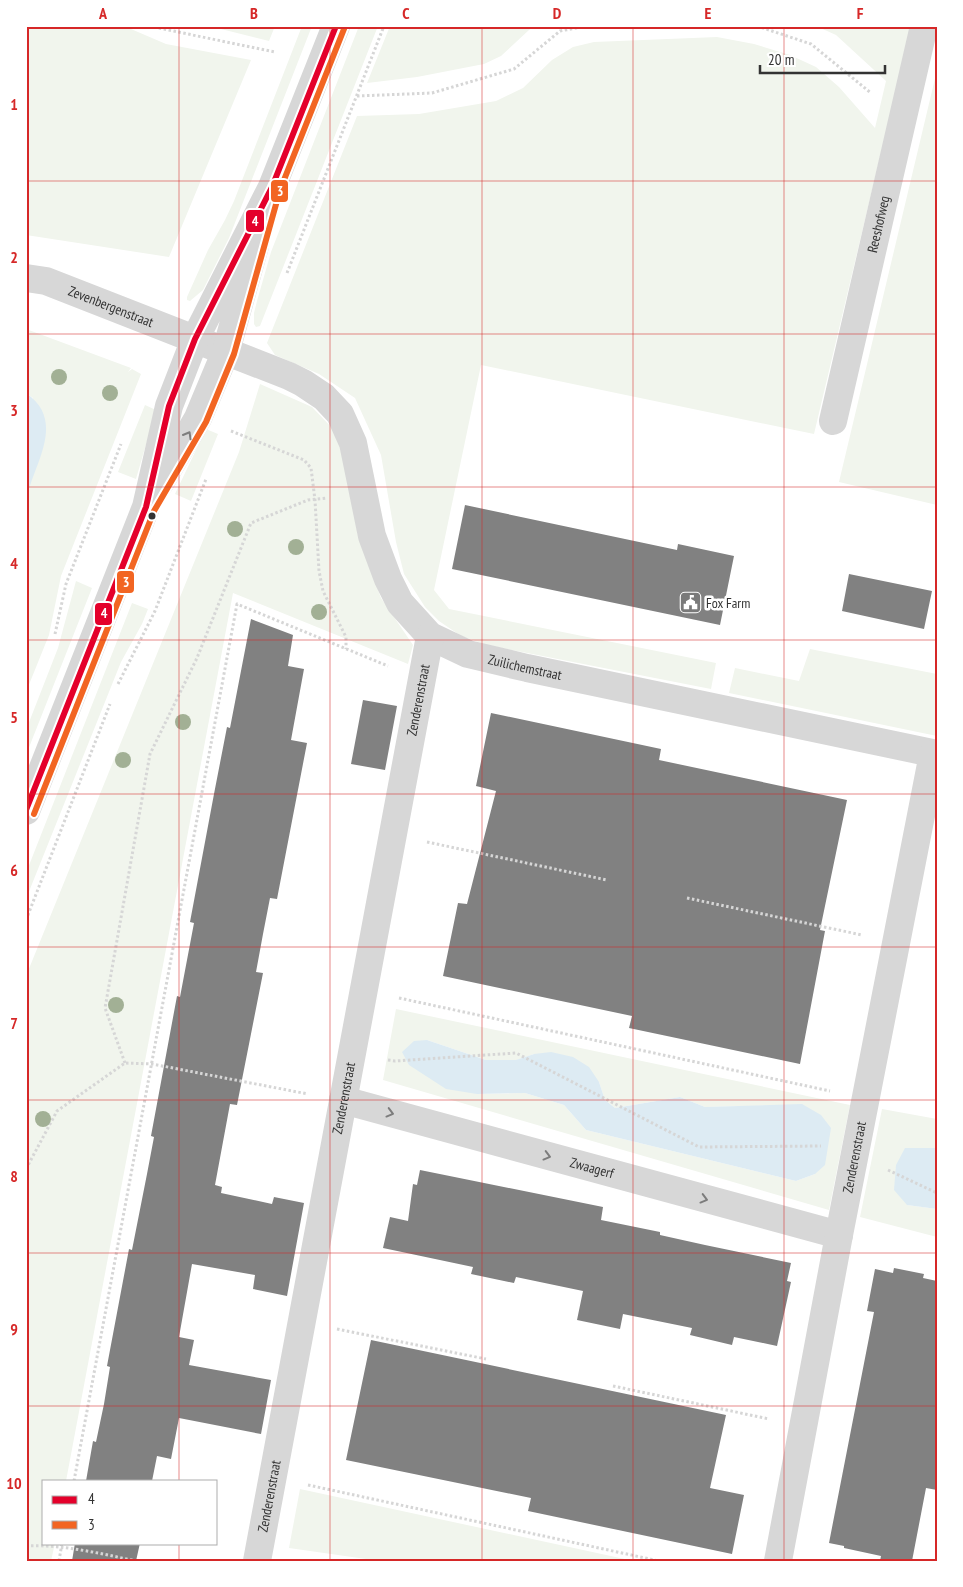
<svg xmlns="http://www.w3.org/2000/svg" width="963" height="1587" font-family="'PT Sans Narrow',sans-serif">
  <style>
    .green { fill: #f1f5ed; fill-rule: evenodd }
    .water { fill: #ddebf3 }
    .building { fill: #818181 }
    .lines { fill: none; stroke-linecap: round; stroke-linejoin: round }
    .path { stroke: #d6d6d6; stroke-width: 3; stroke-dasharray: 2.5 2.5; stroke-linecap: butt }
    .minor { stroke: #d7d7d7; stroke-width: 28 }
    .tertiary { stroke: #d7d7d7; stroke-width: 28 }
    .bus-1-casing { stroke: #fff; stroke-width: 10 }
    .bus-2-casing { stroke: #fff; stroke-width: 10 }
    .bus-1 { stroke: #e4002b; stroke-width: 6 }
    .bus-2 { stroke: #f26522; stroke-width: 6 }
    .tree { fill: #a2b095 }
    .oneway { stroke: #7d7d7d }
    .grid { fill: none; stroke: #d62828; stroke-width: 1; stroke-opacity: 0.55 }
    .bus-dot { fill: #333; stroke: #fff; stroke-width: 2 }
    .labels { text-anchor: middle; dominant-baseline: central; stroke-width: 5; stroke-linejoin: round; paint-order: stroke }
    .street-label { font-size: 14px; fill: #333; stroke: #fff }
    .poi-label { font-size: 14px; fill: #333; stroke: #fff; text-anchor: start }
    .line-badge { stroke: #fff; stroke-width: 2 }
    .badge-label { font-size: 14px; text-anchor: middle; font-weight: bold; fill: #fff }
    .neatline { fill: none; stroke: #d62828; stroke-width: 2 }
    .grid-label { font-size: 16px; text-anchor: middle; font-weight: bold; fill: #d62828 }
  </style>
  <rect width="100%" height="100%" fill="#fff"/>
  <!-- green -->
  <path class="green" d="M 26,26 L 124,26 L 166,44 L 251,60 L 169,257 L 26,235 Z
    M 209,26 L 275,26 L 269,41 Z
    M 302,26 L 312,26 L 229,238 L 203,290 L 190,301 L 187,300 L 187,297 L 208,250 L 225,220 L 234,201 Z
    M 359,26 L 378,26 L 260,326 L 256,327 L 254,324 L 254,313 L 257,301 L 271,252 Z
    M 390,26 L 535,26 L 529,30 L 501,56 L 484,64 L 417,77 L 367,83 Z
    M 816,26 L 911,26 L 814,434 L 481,365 L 434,590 L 449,609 L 716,663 L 711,689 L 487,645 L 461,636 L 439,621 L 425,607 L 404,574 L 396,542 L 381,455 L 355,398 L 319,374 L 275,355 L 267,343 L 357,116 L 419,114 L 496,101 L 523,88 L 552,60 L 573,47 L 594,42 L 717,37 L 754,44 L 790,55 L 816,67 L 839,87 L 875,128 L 886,81 L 836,35 Z
    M 937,70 L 937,505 L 839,482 Z
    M 26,329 L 131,368 L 128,372 L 132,369 L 141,374 L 61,576 L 49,635 L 26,692 L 26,501 L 33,398 L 26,393 Z
    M 260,384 L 312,407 L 336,432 L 348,472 L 358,536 L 381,598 L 413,645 L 408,664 L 233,593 L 66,1481 L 44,1481 L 44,1543 L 55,1543 L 51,1561 L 26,1561 L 26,976 L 239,452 Z
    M 145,405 L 156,410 L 136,479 L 118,472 Z
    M 206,429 L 218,434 L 191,501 L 175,494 Z
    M 76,581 L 92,588 L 26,755 L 26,730 L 58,648 Z
    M 132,603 L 148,609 L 142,624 L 121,662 L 26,899 L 26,873 Z
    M 810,649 L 937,674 L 937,736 L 729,693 L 735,668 L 799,681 Z
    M 396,1009 L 850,1105 L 829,1210 L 383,1080 ZM 427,1040 L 486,1060 L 517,1060 L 534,1054 L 599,1082 L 605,1100 L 615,1108 L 680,1097 L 705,1107 L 802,1105 L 815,1174 L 796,1181 L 586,1130 L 564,1105 L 525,1093 L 477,1094 Z
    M 882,1109 L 937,1119 L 937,1148 L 905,1148 L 907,1205 L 937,1209 L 937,1237 L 860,1217 Z
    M 300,1489 L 634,1561 L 380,1561 L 289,1548 Z"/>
  <!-- water -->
  <path class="water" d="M 26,393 C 68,422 32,466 26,501 Z
    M 427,1040 L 486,1060 L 516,1060 L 534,1054 L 551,1052 L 573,1057 L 589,1067 L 599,1082 L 605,1100 L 615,1108 L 680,1097 L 705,1107 L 802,1104 L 821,1115 L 831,1128 L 825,1165 L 815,1174 L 796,1181 L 586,1130 L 564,1105 L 525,1093 L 477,1094 L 446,1089 L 409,1065 L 402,1052 L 414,1041 Z
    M 905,1148 L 937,1148 L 937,1209 L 907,1205 L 894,1190 L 896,1165 Z"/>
  <!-- building -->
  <path class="building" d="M 465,505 L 677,550 L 678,544 L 734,556 L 720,625 L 452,569 Z
    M 849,574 L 932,591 L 924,629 L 842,611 Z
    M 251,619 L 293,635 L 288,666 L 304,669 L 291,740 L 307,743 L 277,899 L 270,898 L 263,934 L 256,972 L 263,973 L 237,1105 L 230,1104 L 215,1185 L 222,1187 L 221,1193 L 272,1204 L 274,1197 L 304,1203 L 287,1296 L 253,1289 L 255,1275 L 192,1264 L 179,1337 L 194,1340 L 189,1365 L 271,1380 L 261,1434 L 179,1418 L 171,1459 L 157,1456 L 152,1481 L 86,1481 L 93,1441 L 96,1442 L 104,1404 L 110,1367 L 107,1366 L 129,1249 L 132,1250 L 147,1174 L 154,1137 L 151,1136 L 177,996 L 180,997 L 194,923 L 190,922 L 214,794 L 227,727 L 230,728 Z
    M 363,700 L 397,706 L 385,770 L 351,764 Z
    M 491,713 L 661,749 L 659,760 L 847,800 L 820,930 L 825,931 L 800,1064 L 629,1028 L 632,1016 L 443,976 L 458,903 L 467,904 L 496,791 L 476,786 Z
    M 420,1170 L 603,1207 L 601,1220 L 660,1232 L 660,1235 L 705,1245 L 791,1263 L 787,1281 L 791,1282 L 777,1346 L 734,1337 L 732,1345 L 690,1335 L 692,1328 L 623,1314 L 620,1329 L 577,1320 L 583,1291 L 516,1277 L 514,1283 L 471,1274 L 473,1267 L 383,1248 L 390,1217 L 408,1221 L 413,1184 L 417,1185 Z
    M 894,1268 L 924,1274 L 923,1278 L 937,1281 L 937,1490 L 926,1488 L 912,1561 L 880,1561 L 881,1556 L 844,1548 L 844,1546 L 829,1543 L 874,1312 L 867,1311 L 875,1269 L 893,1273 Z
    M 371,1340 L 726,1415 L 710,1488 L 744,1495 L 732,1554 L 528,1511 L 531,1498 L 346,1460 Z
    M 75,1543 L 140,1543 L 136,1561 L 72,1561 Z"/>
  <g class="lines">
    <!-- path -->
    <path class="path" d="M 149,26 L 275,52
      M 757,26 L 811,44 L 871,93
      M 357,96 L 432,93 L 514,69 L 560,31 L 587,26
      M 287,273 L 384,26
      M 231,431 L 304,460 L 311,468 L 315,500 L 319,571 L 323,591 L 346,637 L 346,649
      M 55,634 L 66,584 L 121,444
      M 118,684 L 155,611 L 206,479
      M 427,842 L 607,880
      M 687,898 L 862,935
      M 26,920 L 110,704
      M 399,998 L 830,1091
      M 388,1060 L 395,1061 L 516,1053 L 699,1147 L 821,1146
      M 125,1063 L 105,1008 L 150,754 L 197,658 L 251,523 L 308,500 L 327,498
      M 26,1169 L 57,1111 L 125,1063 L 152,1064 L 308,1094
      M 888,1170 L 937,1193
      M 337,1329 L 486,1359
      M 613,1386 L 769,1419
      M 74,1481 L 237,604 L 388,666
      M 308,1485 L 659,1561
      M 26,1546 C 63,1544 101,1554 137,1561
      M 59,1561 L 62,1543"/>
    <!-- minor -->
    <g class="minor">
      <path id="s1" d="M 26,278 L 46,281 L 289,376 L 303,383 L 324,397 L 340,414 L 353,443 L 372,536 L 388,579 L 400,603 L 430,636 L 468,654 L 527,668 L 937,754"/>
      <path id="s2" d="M 833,421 L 924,26"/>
      <path id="s3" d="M 343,1100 L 839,1235"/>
      <path id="s4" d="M 257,1561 L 430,636"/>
      <path id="s5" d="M 778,1561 L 839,1235 L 933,754"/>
    </g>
    <!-- tertiary -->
    <path class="tertiary" d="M 160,483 L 198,418 L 226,351 L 255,246
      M 26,811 L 146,507 L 169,406 L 195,339 L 272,187 L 336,26"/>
    <defs>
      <path id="bus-1" d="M 26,810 L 146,507 L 169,406 L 195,339 L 272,187 L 336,26"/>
      <path id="bus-2" d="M 34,814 L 154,511 L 206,422 L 234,354 L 280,190 L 344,29"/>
    </defs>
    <!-- bus-1 casing -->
    <use href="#bus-1" class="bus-1-casing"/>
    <!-- bus-2 casing -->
    <use href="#bus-2" class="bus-2-casing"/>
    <!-- bus-1 -->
    <use href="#bus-1" class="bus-1"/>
    <!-- bus-2 -->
    <use href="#bus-2" class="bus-2"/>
  </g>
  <!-- trees -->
  <g class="tree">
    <circle cx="59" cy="377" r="8"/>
    <circle cx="110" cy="393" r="8"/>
    <circle cx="235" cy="529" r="8"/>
    <circle cx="296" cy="547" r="8"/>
    <circle cx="319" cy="612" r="8"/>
    <circle cx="183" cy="722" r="8"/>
    <circle cx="123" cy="760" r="8"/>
    <circle cx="116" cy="1005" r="8"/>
    <circle cx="43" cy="1119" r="8"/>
  </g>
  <!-- one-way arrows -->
  <defs><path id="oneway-chevron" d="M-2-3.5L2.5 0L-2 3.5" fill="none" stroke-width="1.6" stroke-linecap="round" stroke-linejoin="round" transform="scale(1.25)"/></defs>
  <g class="oneway">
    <use href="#oneway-chevron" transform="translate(188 435) rotate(-60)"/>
    <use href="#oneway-chevron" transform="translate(390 1113) rotate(15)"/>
    <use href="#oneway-chevron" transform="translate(547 1156) rotate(15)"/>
    <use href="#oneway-chevron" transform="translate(704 1199) rotate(15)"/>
  </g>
  <!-- grid -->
  <path class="grid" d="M 179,26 L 179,1481M 330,26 L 330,1561M 482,26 L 482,1561M 633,26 L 633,1561M 784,26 L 784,1561M 26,181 L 937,181M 26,334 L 937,334M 26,487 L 937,487M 26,640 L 937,640M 26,794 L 937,794M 26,947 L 937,947M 26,1100 L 937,1100M 26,1253 L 937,1253M 26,1406 L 937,1406M 179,1543 L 179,1561"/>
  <!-- icons -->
  <defs>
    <symbol id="civic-square" viewBox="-11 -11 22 22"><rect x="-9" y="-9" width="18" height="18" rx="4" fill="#7a7a7a" stroke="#fff"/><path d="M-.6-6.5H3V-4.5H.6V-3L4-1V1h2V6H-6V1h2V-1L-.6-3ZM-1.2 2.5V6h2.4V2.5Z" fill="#fff"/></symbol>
  </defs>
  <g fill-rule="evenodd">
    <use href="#civic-square" x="678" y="590" width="25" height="25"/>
  </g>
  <!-- markers -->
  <circle class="bus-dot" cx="152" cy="516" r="4.5"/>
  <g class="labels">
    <!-- street labels -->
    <g class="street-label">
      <text stroke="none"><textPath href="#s2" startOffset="202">Reeshofweg</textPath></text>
      <text stroke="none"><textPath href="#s1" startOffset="90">Zevenbergenstraat</textPath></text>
      <text stroke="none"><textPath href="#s1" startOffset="690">Zuilichemstraat</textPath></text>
      <text stroke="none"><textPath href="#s4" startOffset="876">Zenderenstraat</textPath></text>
      <text stroke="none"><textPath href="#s4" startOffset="471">Zenderenstraat</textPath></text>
      <text stroke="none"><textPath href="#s5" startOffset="411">Zenderenstraat</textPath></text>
      <text stroke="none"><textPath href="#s3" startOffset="258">Zwaagerf</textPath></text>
      <text stroke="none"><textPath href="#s4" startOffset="66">Zenderenstraat</textPath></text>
    </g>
    <!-- poi labels -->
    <g class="poi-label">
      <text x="706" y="603">Fox Farm</text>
    </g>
  </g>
  <g class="line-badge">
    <rect x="270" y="179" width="19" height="24" rx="5" fill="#f26522"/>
    <rect x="245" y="209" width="20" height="24" rx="5" fill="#e4002b"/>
    <rect x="116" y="570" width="19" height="24" rx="5" fill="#f26522"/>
    <rect x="94" y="602" width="19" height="24" rx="5" fill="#e4002b"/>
  </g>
  <g class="badge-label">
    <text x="280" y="196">3</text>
    <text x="255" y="226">4</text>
    <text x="126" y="587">3</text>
    <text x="104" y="618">4</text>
  </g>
  <!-- border -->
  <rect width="963" height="1587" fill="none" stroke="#ffffff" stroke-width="55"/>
  <!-- legend -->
  <rect x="42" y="1480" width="175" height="65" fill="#ffffff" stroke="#adadad"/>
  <rect x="52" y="1496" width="25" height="8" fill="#e4002b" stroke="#adadad"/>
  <text x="88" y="1504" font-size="15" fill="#333333">4</text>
  <rect x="52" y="1521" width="25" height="8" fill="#f26522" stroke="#adadad"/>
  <text x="88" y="1530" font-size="15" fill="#333333">3</text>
  <!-- scale -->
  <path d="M760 65v8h125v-8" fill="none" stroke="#333333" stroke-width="2.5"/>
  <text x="768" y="65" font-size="15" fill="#333333" stroke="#ffffff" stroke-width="4" paint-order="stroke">20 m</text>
  <rect x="28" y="28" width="908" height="1532" class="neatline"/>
  <g class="grid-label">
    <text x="103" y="19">A</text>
    <text x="254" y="19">B</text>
    <text x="406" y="19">C</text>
    <text x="557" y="19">D</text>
    <text x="708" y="19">E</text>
    <text x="860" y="19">F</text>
    <text x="14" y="110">1</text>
    <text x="14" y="263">2</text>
    <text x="14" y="416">3</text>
    <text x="14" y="569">4</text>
    <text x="14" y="723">5</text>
    <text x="14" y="876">6</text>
    <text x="14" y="1029">7</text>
    <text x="14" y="1182">8</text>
    <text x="14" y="1335">9</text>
    <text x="14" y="1489">10</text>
  </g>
</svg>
